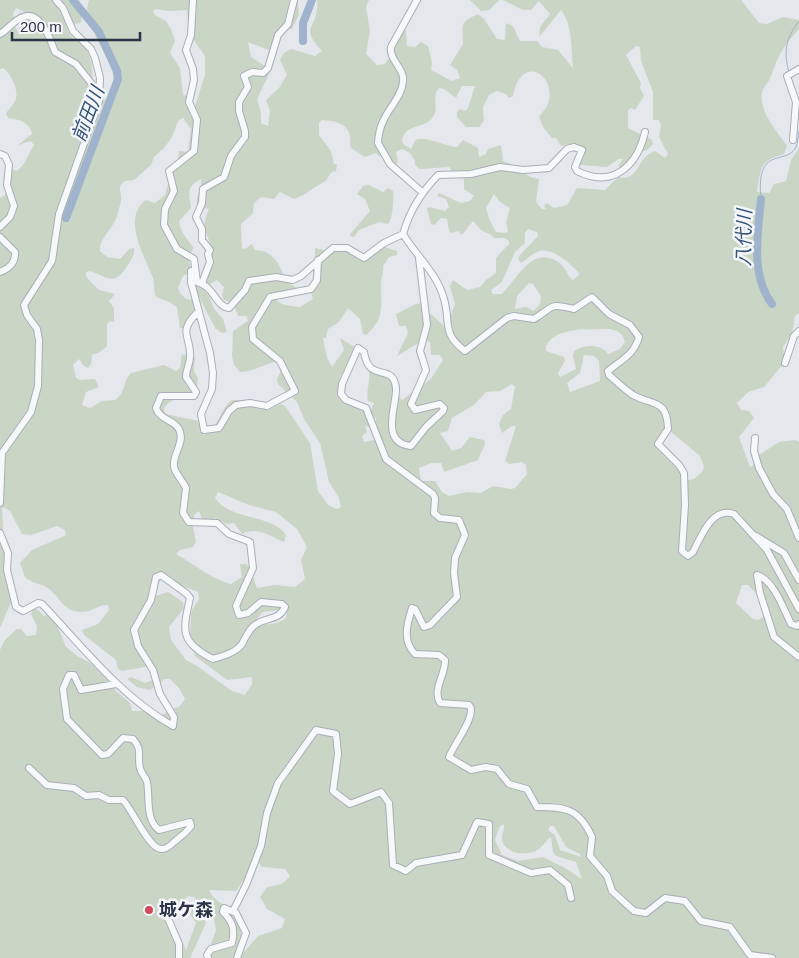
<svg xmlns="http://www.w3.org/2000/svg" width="799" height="958" font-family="Helvetica,'Noto Sans JP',sans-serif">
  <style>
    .green { fill: #c9d6c5; fill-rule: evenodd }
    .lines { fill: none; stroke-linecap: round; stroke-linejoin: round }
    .stream { stroke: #9fb4cc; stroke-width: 1 }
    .river { stroke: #9fb4cc; stroke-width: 8 }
    .minor-casing { stroke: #a9aeb7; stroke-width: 8 }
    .minor { stroke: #f7f8fa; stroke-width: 6 }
    .poi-dot { fill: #d1495b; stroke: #f4f6f9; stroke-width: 2 }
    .labels { text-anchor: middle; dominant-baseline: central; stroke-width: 5; stroke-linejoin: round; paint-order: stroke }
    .poi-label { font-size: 18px; font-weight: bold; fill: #2b3445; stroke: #f4f6f9; text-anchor: start }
    .water-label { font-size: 19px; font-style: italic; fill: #34527a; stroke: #f4f6f9 }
  </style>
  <rect width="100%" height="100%" fill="#e4e7ec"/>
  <!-- green -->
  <path class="green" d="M 0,0 L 78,0 L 82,15 L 81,23 L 73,24 L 66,20 C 68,38 71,35 82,45 C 94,55 93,78 92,92 L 105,100 C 136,76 77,31 89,0 L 298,0 L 299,15 L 292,29 L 283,31 L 277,46 L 271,51 L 248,42 L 251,57 L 271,70 L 257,99 L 261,113 L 261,123 L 268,126 L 270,111 L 266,100 L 279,88 L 287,75 L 280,60 L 284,53 L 291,49 L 315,56 L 322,51 C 297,25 320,29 317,0 L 369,0 L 366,7 L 370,31 L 366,54 L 377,65 L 385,64 L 390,57 L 394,41 L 406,30 L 407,46 L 415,47 L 421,42 L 428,46 L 432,62 L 431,70 L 452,81 L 460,78 L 457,70 L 450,65 L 463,44 C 463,24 458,24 478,14 L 484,19 L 497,39 L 505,40 L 506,23 L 513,26 L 520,41 L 537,41 L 542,47 L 558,50 L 573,68 C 571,49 573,25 561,10 L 539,37 L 540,27 L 550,14 L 539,1 L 531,10 L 523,10 L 503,0 L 741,0 L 759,23 L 767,24 L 783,17 L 799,20 L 799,29 C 783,47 779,54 771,76 C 769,83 763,86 762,93 C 759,112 777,131 787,146 L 784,154 C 759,161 761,168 757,192 L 769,193 L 774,184 L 786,181 L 791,160 L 799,148 L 799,313 L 795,316 L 792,333 L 783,347 L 785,362 L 764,387 L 748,392 L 737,403 L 741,410 L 749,411 L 754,418 L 739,437 L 750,467 L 757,463 L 759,455 L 779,442 L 795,440 L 799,442 L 799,958 L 210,958 L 207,955 L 216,930 L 214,920 L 194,897 L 188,896 L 182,902 L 198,908 L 206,923 L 190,958 L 0,958 L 0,650 L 4,641 L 17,629 L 21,629 L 27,636 L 36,635 L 37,626 L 31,614 L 33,609 L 37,609 L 44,616 L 48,615 L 55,620 L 66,647 L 77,656 L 105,670 L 116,691 L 130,703 L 132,711 L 146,711 L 157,720 L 167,711 L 179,707 L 185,699 L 179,688 L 170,679 L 165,679 L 150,690 L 137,687 L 127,679 L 131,677 L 145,683 L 153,680 L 150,666 L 122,671 L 118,669 L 116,660 L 84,635 L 82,630 L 98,624 L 109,610 L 108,605 C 99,604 92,612 82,612 C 64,613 60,597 49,589 C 42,583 32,584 25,577 L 20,563 L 32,550 L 62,537 L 66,535 L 65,530 L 57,526 L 31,535 L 22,534 L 10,511 L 2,507 L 3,528 L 0,536 L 0,198 L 5,195 L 7,159 L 11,161 L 13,170 L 17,171 L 23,165 L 34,145 L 31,141 L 18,145 L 32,134 C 30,122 18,119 8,118 L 6,114 C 8,109 13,106 15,101 C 20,92 11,73 3,68 L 0,69 ZM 16,8 L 25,12 L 18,32 L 15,27 L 8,29 L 14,19 L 13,13 ZM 156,9 L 169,11 L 187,10 L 189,33 L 205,56 L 205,75 L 195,106 L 194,122 L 188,109 L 188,96 L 183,95 L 180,68 L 170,53 L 175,41 L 171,29 L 166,21 L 155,15 L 153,11 ZM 636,46 L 640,47 L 641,61 L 653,92 L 653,120 L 658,120 L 661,124 L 659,137 L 668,154 L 665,158 L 655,151 C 636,157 640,182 618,177 L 605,190 L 577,188 L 567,205 L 554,208 L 547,203 L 544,206 L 546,209 L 542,209 L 536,202 L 539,179 L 530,177 L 516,166 L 503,161 L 501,145 L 488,149 L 486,154 L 479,157 L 478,148 L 463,140 L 457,147 C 450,147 426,137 418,139 C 414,140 413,146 411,149 L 403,144 L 402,140 C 406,122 427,130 434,115 C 439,106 431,97 439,88 L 444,89 L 456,98 L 462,86 L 475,86 L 468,108 L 465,111 L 460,109 L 457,112 L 457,117 L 466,127 L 479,127 L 484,121 L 483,107 L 489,95 L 497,91 L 506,94 L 509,98 L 513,96 C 521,52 558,75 548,104 C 546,109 542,112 539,117 L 543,127 L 552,138 L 556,138 L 561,146 L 570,144 L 577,148 L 580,165 L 607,167 L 619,159 L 623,159 L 618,166 L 622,168 L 638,153 L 647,150 L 653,144 L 652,140 L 628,128 L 628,110 L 631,108 L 635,110 L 644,96 L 640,88 L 641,83 L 626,55 ZM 183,118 L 191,129 L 188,152 L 179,151 L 178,161 L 171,173 L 165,195 L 155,203 L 146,200 C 121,218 145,257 153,278 C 155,285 153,291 156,297 L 169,302 L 177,307 L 180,328 L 184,328 L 200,307 L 196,300 L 186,299 L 180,293 L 178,288 L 183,276 L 187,274 L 215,328 L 222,333 L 227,332 L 223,319 L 214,309 L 209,296 L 197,283 L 187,257 L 194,248 C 188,240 180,232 179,221 L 191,208 C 189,193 186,186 201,179 C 202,194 191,197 201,215 L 205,208 L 209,209 C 198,233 211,233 212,255 C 213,265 208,274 205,283 L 210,284 L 217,280 L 224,287 L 222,295 L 224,300 L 233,303 L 238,316 L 247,316 L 248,321 L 233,331 L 232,356 L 234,365 L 240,372 C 249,373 267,363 278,361 L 283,366 L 277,379 L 278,384 L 297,402 L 304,419 L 320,443 L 329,482 L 339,498 L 341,507 L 337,509 L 328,505 L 318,491 L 310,443 L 285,406 L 281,404 L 268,410 L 247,400 L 232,400 C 220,408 218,430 204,435 L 200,432 L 199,421 L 165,414 L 164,409 C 168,398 186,398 196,392 L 198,379 L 194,371 L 195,357 L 182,354 L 180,368 L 176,371 L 164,365 L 131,373 C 123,380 126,393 115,400 L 102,401 L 90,408 L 82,405 L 86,392 L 99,387 L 95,379 L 80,380 L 76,378 L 73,365 L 79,359 L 84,366 L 88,368 L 91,364 L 92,355 L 100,352 L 107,346 L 107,324 L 110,321 L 114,322 L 114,308 L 109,301 L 115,294 L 99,290 L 86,277 L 86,272 L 90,271 C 109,278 115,286 127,266 C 131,260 135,256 134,248 L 129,249 L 120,259 L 107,257 L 100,251 C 99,238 113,229 117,216 C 118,211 120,206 121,201 C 123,192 115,188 125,181 L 134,180 L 151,165 L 154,157 L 164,148 L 172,137 L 178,121 ZM 322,120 C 333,121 347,122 350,136 C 351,140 349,144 351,148 L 365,157 L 376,153 L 380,157 L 379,150 L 383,145 L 394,166 L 398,162 L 396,152 L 402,149 L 410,153 L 415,161 L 415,165 L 420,169 L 449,167 L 451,169 L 452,175 L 464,179 L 464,189 L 474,196 L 470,201 L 461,203 L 439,193 L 437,196 L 446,199 L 449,207 L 445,211 L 429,207 L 427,209 L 431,224 L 434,225 L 441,218 L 447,219 L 449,231 L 451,233 L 458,231 L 462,235 L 473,221 L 482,231 L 490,234 L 494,238 L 504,238 L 509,241 L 509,244 L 496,258 L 496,273 L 486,280 L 480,287 L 467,290 L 453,280 L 450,286 L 455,304 L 447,325 L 444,326 L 432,315 L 426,313 L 423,303 L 416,304 L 396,314 L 399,326 L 406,326 L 408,333 L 397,356 L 425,339 L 430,342 L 431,355 L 440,355 L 443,360 L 431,379 L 402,400 L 392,387 L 390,370 L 367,366 C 373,378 365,389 368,401 L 374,403 L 370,412 L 376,419 L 374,440 L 364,442 L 362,436 L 367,432 L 365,426 L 370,427 L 365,412 L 342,395 L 340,377 L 356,348 L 340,338 L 344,350 L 332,367 L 327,358 L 323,338 L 326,338 L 328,329 L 339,322 L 348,308 L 360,319 L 363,334 L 366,335 C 385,319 381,306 381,285 C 381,278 384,273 383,266 L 389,257 L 397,255 L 397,251 L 385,247 L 355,257 L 347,251 L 328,251 L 315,248 L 315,280 L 302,294 L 311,293 L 313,299 L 300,307 C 288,306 277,305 272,294 L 296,291 L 297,288 L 284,280 C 282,265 272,250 255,250 L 252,244 L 245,249 L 242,248 L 241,224 L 253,213 L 254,203 L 261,197 L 274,199 L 280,192 L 294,199 C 306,195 314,187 324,182 C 330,178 328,172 336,171 L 337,164 L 334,164 L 331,151 L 319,135 L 319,123 ZM 494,194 L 500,202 L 510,208 L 506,222 L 508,231 L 506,233 L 496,232 L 490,221 L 486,208 ZM 528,229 L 537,232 L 538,236 L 520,255 L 518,259 L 521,263 C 527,260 531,254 537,252 C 552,245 571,265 580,274 L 573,280 L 569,277 C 563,260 544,250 528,264 C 518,273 511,284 502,294 L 493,294 L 491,290 L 502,282 L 515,252 L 525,243 L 525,233 ZM 529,283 L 533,284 L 541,296 L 540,304 L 534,311 L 526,307 L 515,309 L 517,296 ZM 582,329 C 598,332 620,322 625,342 L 620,349 L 608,354 C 600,343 584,345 574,351 L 573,356 L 576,369 L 560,377 L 558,373 L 565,361 L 564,357 L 546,351 L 546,346 C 552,333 569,331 582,329 ZM 584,355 L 594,356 L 599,361 L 600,381 L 570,392 L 567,383 L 580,373 ZM 512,384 L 515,387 L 511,409 L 503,415 L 499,424 L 502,433 L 512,426 L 516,426 L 505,461 L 509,464 L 522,462 L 526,465 L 527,474 L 515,488 L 511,489 L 493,486 L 481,493 L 467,492 L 449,496 L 442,492 L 435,481 L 421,481 L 419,468 L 431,463 L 441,463 L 444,472 L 478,460 L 485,444 L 484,440 L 470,437 L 461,448 L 452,451 L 440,433 L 448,431 L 452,418 L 474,405 L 486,392 L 500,391 ZM 670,431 L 700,456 L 704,467 L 702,472 L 694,479 L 688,480 L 658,450 L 664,434 ZM 218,492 L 249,505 L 276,512 L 297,529 L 307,547 L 301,560 L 305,579 L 295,587 L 275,585 L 257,588 L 250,568 L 246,564 L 240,564 L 242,577 L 231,584 C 211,579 194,564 176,554 L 180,550 L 193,547 L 196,542 L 193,527 L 194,515 L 199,511 L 204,524 L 210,523 L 215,518 L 227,524 L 234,523 L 242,534 C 257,526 270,536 284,542 L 286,535 C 273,514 231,521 215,498 ZM 161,578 L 198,592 L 199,599 L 192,610 L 191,616 L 190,636 L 195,656 L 227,680 L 252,677 L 252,684 L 245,695 L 232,691 L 197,666 L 186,660 L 171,640 L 169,627 L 184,608 L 183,602 L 168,592 L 155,596 ZM 742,585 L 748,585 L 763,601 L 763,617 L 758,620 L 753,619 L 736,603 ZM 281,610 L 287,611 L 286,618 C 277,625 265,626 255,621 L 263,612 ZM 504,824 C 505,830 501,835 502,840 C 505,855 531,857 540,848 C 545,844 546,840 551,837 L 553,852 L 556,856 L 576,862 L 582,879 L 565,868 L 543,857 L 518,861 L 502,855 L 495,840 L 500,826 ZM 550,826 L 554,826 L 566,847 L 580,854 L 581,857 L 560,850 L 555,835 L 548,830 ZM 253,859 L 257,860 L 262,867 L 285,869 L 290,876 L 282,884 L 267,887 L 260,897 L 267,909 L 285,919 L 282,928 L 258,936 L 244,952 C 241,940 242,919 231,910 C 222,902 214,902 209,890 L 236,891 L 246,877 ZM 169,913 L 190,914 L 196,923 L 186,950 Z
    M 470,0 L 499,0 L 489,10 L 481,11 Z
    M 369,185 L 383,192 L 388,188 L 393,191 C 394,199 393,218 388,224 L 379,222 L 359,230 L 354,237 L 350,236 L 351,233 L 370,211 L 365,199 L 357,194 L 363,186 Z
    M 0,543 L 5,549 L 14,595 L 0,628 Z"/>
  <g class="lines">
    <!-- stream -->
    <path class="stream" d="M 789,72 C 783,51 786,38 799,21
      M 761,199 C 755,144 787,166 796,147 C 798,142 798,136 799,131"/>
    <!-- river -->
    <path class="river" d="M 303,41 L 303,23 L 312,0
      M 761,199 C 758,233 750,275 772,304
      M 66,218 L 118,79 L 117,71 L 99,32 L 73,0"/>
    <defs>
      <path id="minor" d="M 193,0 L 191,35 L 186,50 L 193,69 L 194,80 L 189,102 L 197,120 L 194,151 L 169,171 L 174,191 L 165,209 L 164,225 L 177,249 L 194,259 L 197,282 C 214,286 216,307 229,308 L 245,290 L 249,281 L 276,277 L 293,280 L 301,276 L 333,248 L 347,248 L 364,258 L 384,243 L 403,234
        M 417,0 L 391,47 C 389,61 405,68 403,82 C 401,102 379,113 378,143 L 390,164 L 422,192
        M 0,34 C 7,30 12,23 19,19 C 40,6 50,39 55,52 L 76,64 L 99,93
        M 645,132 C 637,166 613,189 577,171 L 575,167 L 582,150 L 574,147 L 567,149 L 549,168 L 523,170 L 500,167 L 471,174 L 438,175 C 421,193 410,210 403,234 C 417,257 437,273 444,299 C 451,322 441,333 465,351 L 507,318 L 514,316 L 534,319 C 555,306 548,303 574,309 L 592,297 L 609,314 L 630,325 L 639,337 C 634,355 621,360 608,371 L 609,375 C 616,381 625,390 633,395 C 654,406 667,399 668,429 L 658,444 L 679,465 L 684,473 L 685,505 L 682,551 L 688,556 L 693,552 C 701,537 712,506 734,514 L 767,550 L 799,609
        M 793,140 L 796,102 L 787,76 L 799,69
        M 0,154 L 5,156 L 9,165 L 7,185 L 14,206 L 10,217 L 0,227
        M 0,237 L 15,252 C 16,262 9,269 0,272
        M 419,258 L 427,325 L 420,351 L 426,370 L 411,404 L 415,410 L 440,404 L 444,408 L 443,411 L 426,427 L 411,446 C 379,443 397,404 396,389 C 394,361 369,385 364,352 L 358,348 L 342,384 L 341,394 L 346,400 L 366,408 L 386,459 L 433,494 L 435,498 L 434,513 L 440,518 L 459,520 L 465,535 L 455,558 L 454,573 L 457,597 L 430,625 L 424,627 L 415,609 L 412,608 C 407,624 402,641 415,654 L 439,655 L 445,660 C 446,674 432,689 440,703 L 469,705 C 478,714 454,744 449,757 L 471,770 L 486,767 L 497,769 L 509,784 L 527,789 L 537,807 C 565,807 579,808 592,837 L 590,856 L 607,876 L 612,891 L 634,911 L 646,913 L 665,898 L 685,901 L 701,921 L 730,927 L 750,955 L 772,958
        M 191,271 L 191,282 L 210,353 L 213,373 L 212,389 L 201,414 L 204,430 L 219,428 L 229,411 L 236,405 L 250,403 L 267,406 L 295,391 L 280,361 L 253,339 L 252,327 L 270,297 L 311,289 L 317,280 L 318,260
        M 202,283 L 210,262 L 208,254 L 210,250 L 202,240 L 202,229 L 196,217 L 202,203 L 203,189 L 224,177 L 231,156 L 245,137 L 245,131 L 239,111 L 239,102 L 248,87 L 244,76 L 252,72 L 263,73 L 268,68 L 278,35 L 288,24 L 294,0
        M 785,363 L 794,336 L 799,331
        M 755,438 L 754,451 L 759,468 L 773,494 L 787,509 L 799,538
        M 0,503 L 2,453 L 31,412 L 38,386 L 39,340 L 37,329 L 27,315 L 24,305 L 52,261 L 59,214 L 99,101 L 100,78 L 95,58 L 91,49 L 73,31 L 63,8 L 56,0
        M 0,533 L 8,553 L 7,570 L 16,607 L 23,611 L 38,603 L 42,604 C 83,647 120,696 173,726 L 174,717 L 160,694 L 153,670 L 138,646 L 134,630 L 151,600 L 156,577 L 161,575 L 187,594 L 190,598 C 183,630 179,642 213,659 C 222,656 236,653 242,644 C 246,637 248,630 255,625 C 266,616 278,622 285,607 L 282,604 L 261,602 L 248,613 L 239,615 L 236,606 L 253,568 L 250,542 L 229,534 L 217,523 L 189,522 L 183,513 L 186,488 C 183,481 176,475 174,467 C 172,455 184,444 180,432 C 177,420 160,421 156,408 L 161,396 L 194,396 L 196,392 L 186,377 C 186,369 190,364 190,357 C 192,337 176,333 198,312
        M 756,536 L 784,553 L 799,580
        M 799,624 L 797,626 L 791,624 C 784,610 774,580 757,575 L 760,593 L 774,637 L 799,657
        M 29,768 L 47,785 L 74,788 L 86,796 L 99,795 L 109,800 L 123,800 C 132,809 149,849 161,849 C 166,850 171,845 174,842 C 180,837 187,832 191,826 L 190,822 L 159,830 C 145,819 150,798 147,782 C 146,777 141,774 140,768 C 137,756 143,750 133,739 L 123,738 L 108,754 L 102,755 L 67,719 L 63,689 L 69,675 L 74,675 L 81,690 L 116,684
        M 233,911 L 246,885 L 261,846 L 267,813 L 278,783 L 316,730 L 336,734 L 338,754 L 333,791 L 350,804 L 381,792 L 389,803 L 393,865 L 406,871 L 416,863 L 462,855 L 477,822 L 489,824 L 489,855 L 531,873 L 550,870 L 568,885 L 571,898
        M 167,916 L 179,944 L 179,958
        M 208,958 L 207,955 L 211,949 L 232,943 C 235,929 233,922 223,912 L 224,908 L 236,913 L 246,933 L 237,958"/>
    </defs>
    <!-- minor casing -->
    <use href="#minor" class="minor-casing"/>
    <!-- minor -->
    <use href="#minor" class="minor"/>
  </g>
  <!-- markers -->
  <circle class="poi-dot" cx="149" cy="910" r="5"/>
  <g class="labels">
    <!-- poi labels -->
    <g class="poi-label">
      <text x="159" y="910">城ケ森</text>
    </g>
    <!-- water labels -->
    <g class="water-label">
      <text transform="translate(88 114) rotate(-69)">前田川</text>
      <text transform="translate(744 238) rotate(-89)">八代川</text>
    </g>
  </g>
  <!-- scale -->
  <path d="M12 32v8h128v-8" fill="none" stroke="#2b3445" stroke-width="2.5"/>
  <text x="20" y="32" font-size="15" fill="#2b3445" stroke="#f4f6f9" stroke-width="4" paint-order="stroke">200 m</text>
</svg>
